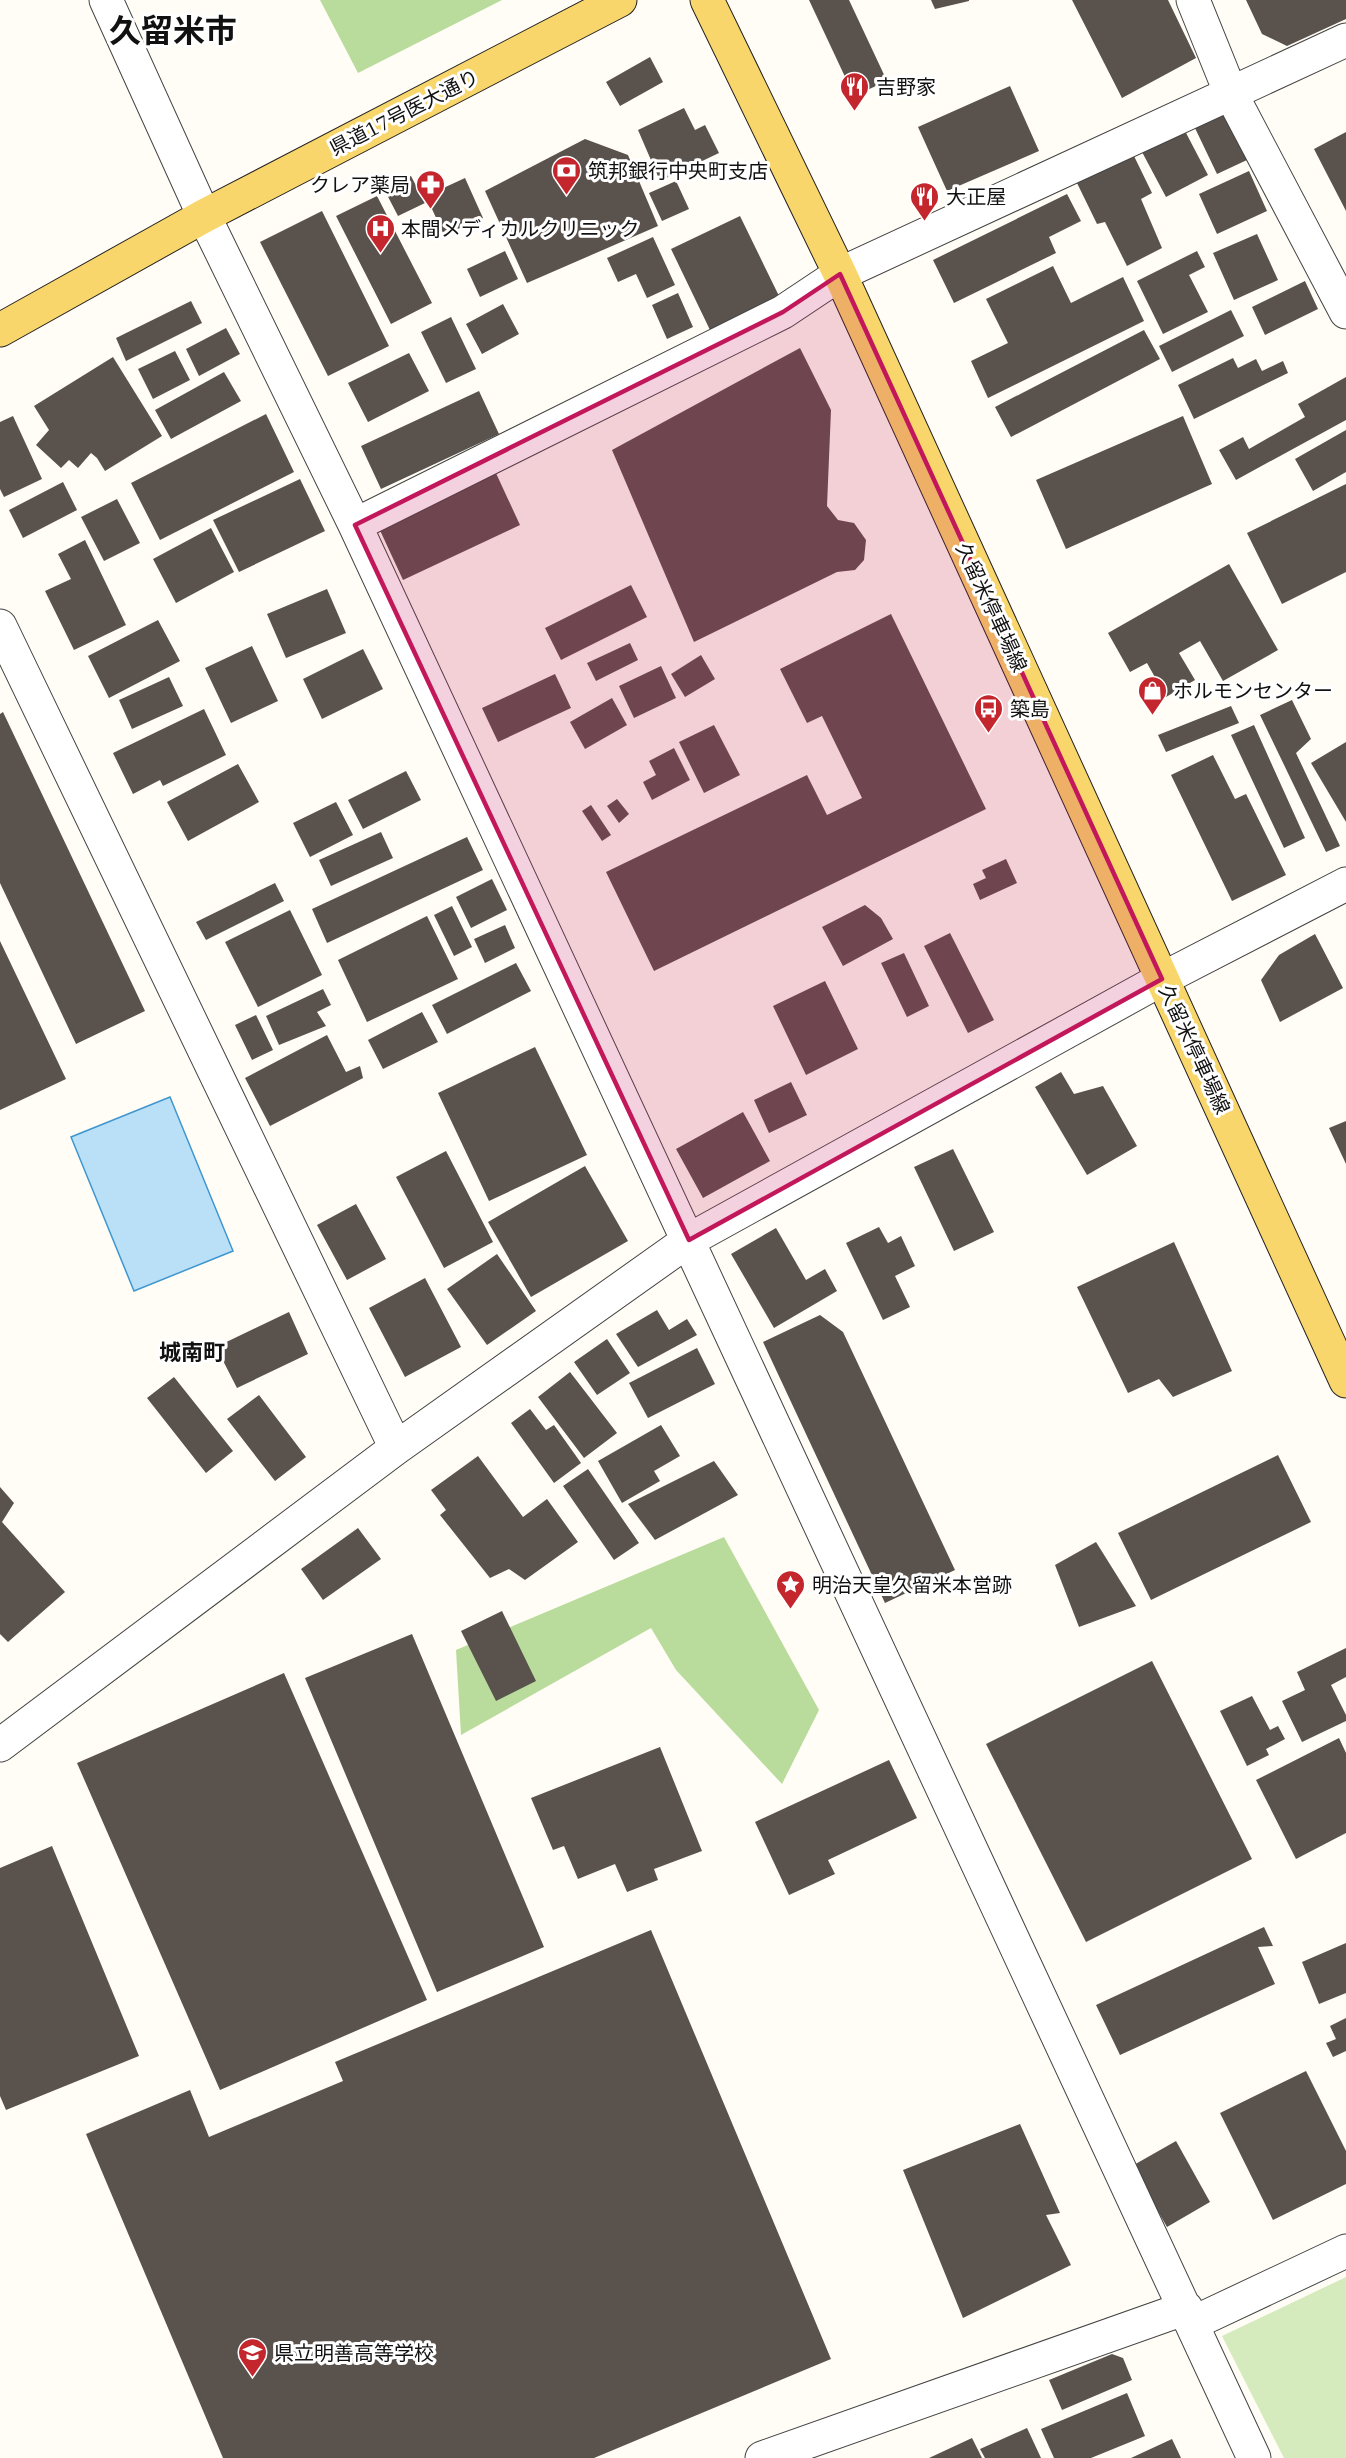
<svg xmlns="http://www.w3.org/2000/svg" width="1346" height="2458" font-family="'IBM Plex Serif','Noto Sans JP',serif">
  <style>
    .green { fill: #d5ebbd }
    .forest { fill: #b9dc9c }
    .water { fill: #b9e0f7; stroke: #3f96cf; stroke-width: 1.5 }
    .building { fill: #5a524d }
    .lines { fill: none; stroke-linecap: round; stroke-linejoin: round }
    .minor-casing { stroke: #444; stroke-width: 35 }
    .major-casing { stroke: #222; stroke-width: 35 }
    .minor { stroke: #fff; stroke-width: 33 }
    .major { stroke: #f9d66b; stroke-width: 33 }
    .marked { fill: #c2185b; fill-opacity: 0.2; stroke: #c2185b; stroke-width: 4.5; stroke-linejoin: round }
    .labels { text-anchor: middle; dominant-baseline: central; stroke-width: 6; stroke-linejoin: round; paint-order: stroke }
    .poi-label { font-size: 20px; fill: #111; stroke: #fff; text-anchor: start }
    .street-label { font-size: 20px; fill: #111; stroke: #fff }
    .quarter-label { font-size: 22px; font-weight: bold; fill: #111; stroke: #fff }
    .town-label { font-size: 32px; font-weight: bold; fill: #111; stroke: #fff }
  </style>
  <rect width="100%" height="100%" fill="#fffdf5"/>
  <!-- green -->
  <path class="green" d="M 1346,2277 L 1346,2458 L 1284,2458 L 1222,2336 Z"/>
  <!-- forest -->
  <path class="forest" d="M 320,0 L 502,0 L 358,73 Z
    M 724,1537 L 819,1710 L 782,1784 L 676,1670 L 651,1628 L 461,1735 L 456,1650 Z"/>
  <!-- water -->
  <path class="water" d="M 170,1097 L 233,1251 L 134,1291 L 71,1137 Z"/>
  <!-- building -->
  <path class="building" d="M 809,0 L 849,0 L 887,81 L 854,96 Z
    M 931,0 L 969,0 L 969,1 L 935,9 Z
    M 1072,0 L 1168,0 L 1196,58 L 1122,98 Z
    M 1246,0 L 1346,0 L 1346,19 L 1287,46 L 1262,34 Z
    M 650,57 L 663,82 L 620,106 L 606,82 Z
    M 1010,86 L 1039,151 L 947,191 L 918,127 Z
    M 684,108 L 695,130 L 705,125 L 719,153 L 660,181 L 638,130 Z
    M 1224,113 L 1247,160 L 1217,174 L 1194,126 Z
    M 1185,131 L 1208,175 L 1166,197 L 1142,152 Z
    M 1346,132 L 1346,211 L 1314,149 Z
    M 585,139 L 628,155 L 658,226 L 527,283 L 485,191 Z
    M 1134,156 L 1152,193 L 1141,199 L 1162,248 L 1127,266 L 1105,222 L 1097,224 L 1077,183 Z
    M 1249,171 L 1267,211 L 1217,234 L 1199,194 Z
    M 411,176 L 425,203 L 398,216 L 384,189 Z
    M 465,178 L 483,218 L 444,235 L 426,196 Z
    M 676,181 L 689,209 L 662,221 L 649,193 Z
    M 1067,194 L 1081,221 L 1049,237 L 1056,253 L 954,303 L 933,260 Z
    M 377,196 L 432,303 L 391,324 L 336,216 Z
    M 322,211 L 389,346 L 328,376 L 260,242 Z
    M 740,216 L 779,296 L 710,330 L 671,249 Z
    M 1257,234 L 1278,280 L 1234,300 L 1213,253 Z
    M 653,237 L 675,285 L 647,298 L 636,274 L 618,282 L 607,258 Z
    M 505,251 L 518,279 L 480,297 L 467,269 Z
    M 1197,251 L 1205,267 L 1189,275 L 1208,312 L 1163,334 L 1137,281 Z
    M 1053,266 L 1071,303 L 1123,277 L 1144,321 L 988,398 L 971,361 L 1008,343 L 986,299 Z
    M 1305,281 L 1318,309 L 1265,335 L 1252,307 Z
    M 678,293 L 693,327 L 667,339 L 652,305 Z
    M 191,301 L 202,323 L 126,361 L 116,338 Z
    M 503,304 L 519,334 L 482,354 L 466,324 Z
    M 1231,310 L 1244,336 L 1172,372 L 1159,346 Z
    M 451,317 L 476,369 L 446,383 L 421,332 Z
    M 226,328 L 240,354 L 199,376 L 186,349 Z
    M 1144,330 L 1160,359 L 1011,437 L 995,407 Z
    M 800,348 L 831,410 L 827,506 L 838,520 L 854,523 L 866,540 L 864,560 L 855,570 L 837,572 L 694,642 L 612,450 Z
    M 175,351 L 190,380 L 153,399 L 138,369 Z
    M 409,353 L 429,391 L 368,422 L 348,383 Z
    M 113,357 L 162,436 L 105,471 L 97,458 L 91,453 L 78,468 L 69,460 L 61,468 L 36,445 L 49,430 L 34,406 Z
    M 1233,358 L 1238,368 L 1256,359 L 1262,371 L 1283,361 L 1288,373 L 1194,419 L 1178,385 Z
    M 224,372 L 241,401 L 171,439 L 155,410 Z
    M 1346,377 L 1346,420 L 1236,480 L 1219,450 L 1243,437 L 1249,449 L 1305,417 L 1298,404 Z
    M 479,391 L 499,434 L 381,489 L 361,446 Z
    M 266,414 L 294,472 L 160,540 L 131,483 Z
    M 13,416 L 42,479 L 4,497 L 0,489 L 0,422 Z
    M 1183,416 L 1212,484 L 1066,549 L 1036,480 Z
    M 1346,430 L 1346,472 L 1313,491 L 1295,459 Z
    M 495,471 L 520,525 L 403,580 L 378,526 Z
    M 300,479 L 325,531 L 239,572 L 213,520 Z
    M 63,482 L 77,510 L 23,538 L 9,510 Z
    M 1346,484 L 1346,572 L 1282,604 L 1247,533 Z
    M 117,499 L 140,543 L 104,561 L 81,517 Z
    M 211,528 L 234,572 L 176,603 L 153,559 Z
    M 85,540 L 126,625 L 74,650 L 45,591 L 71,579 L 58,554 Z
    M 1229,564 L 1278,650 L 1223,681 L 1200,641 L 1179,653 L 1195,680 L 1166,697 L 1147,663 L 1130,672 L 1108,633 Z
    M 631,585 L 647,617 L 561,660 L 545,628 Z
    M 327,589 L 346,633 L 286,658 L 267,614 Z
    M 891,614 L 986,809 L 654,971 L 606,872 L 807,775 L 827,815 L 862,798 L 822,716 L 807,723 L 780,669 Z
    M 158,620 L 180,661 L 109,698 L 88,656 Z
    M 630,643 L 638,660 L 596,681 L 587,663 Z
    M 252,646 L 278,701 L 231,723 L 205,668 Z
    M 363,649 L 383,689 L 322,719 L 303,679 Z
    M 701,655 L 715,679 L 685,697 L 671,674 Z
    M 661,666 L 676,698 L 634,718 L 619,686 Z
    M 555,674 L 571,708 L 498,742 L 482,708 Z
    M 169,677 L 183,706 L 132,729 L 119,700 Z
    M 612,698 L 627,725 L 585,749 L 570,722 Z
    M 1292,700 L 1311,739 L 1296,753 L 1340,846 L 1326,852 L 1260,715 Z
    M 1231,706 L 1239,723 L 1166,752 L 1158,735 Z
    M 204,709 L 226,755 L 163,786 L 160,780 L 133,794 L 113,753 Z
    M 3,712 L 145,1011 L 76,1044 L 0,883 L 0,714 Z
    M 714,725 L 740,775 L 704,793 L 679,742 Z
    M 1254,725 L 1305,838 L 1284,848 L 1231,735 Z
    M 1346,742 L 1346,822 L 1311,763 Z
    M 674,748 L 690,780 L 652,800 L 643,782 L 656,775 L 649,761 Z
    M 1213,755 L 1235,799 L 1246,794 L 1286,875 L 1232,901 L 1171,775 Z
    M 238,764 L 259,802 L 188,841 L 167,802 Z
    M 406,771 L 421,800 L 363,829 L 348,800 Z
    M 617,799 L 629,814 L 619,823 L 607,806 Z
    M 336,802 L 353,835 L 310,857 L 293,823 Z
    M 591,805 L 611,835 L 602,841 L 582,811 Z
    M 381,832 L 393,858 L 331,886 L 319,860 Z
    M 467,837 L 483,870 L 327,943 L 312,909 Z
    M 1006,859 L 1017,883 L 980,900 L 973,884 L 986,878 L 982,870 Z
    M 492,879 L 507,910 L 471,928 L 456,897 Z
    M 275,883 L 284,901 L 206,940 L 196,922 Z
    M 865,905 L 881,918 L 893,939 L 843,966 L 822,927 Z
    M 452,906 L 472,947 L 454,956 L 434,915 Z
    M 290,910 L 322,975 L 258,1007 L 225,942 Z
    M 427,916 L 458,979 L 367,1022 L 338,960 Z
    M 505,925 L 515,948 L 485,963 L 474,939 Z
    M 950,933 L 994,1020 L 968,1033 L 924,946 Z
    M 1315,934 L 1343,988 L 1280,1022 L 1261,980 L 1279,955 Z
    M 0,941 L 66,1079 L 0,1110 Z
    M 904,953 L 929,1006 L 907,1017 L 881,963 Z
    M 516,963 L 531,991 L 447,1034 L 432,1005 Z
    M 825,981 L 858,1049 L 806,1075 L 773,1006 Z
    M 323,989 L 331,1005 L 317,1012 L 326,1026 L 279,1045 L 266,1016 Z
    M 422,1012 L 438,1042 L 383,1069 L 368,1040 Z
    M 256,1015 L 273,1050 L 252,1060 L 235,1025 Z
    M 327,1035 L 346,1072 L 360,1066 L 363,1078 L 270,1126 L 245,1078 Z
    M 535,1047 L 587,1155 L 489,1201 L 438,1093 Z
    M 1061,1072 L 1074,1094 L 1103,1086 L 1137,1146 L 1087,1175 L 1035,1087 Z
    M 791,1082 L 807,1115 L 769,1133 L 754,1100 Z
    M 743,1112 L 770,1161 L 703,1198 L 676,1149 Z
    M 1346,1121 L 1346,1164 L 1329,1128 Z
    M 953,1149 L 994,1232 L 954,1251 L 914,1167 Z
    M 446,1151 L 493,1242 L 444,1268 L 396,1177 Z
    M 585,1166 L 628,1241 L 531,1297 L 488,1222 Z
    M 356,1204 L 386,1259 L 347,1280 L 317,1225 Z
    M 879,1227 L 888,1243 L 901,1236 L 915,1266 L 895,1276 L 910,1307 L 883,1320 L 846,1243 Z
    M 776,1228 L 806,1280 L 825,1269 L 837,1291 L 774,1328 L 731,1254 Z
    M 1174,1242 L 1232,1371 L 1173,1397 L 1159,1379 L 1128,1393 L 1077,1287 Z
    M 497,1254 L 536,1311 L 487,1345 L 447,1289 Z
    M 425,1278 L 461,1347 L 405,1377 L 369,1308 Z
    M 657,1310 L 669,1330 L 687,1319 L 697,1335 L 638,1367 L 616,1334 Z
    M 289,1312 L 308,1354 L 237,1388 L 216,1347 Z
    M 820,1315 L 843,1332 L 955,1570 L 885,1603 L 763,1342 Z
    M 607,1339 L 630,1373 L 597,1395 L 574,1362 Z
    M 697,1348 L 715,1384 L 648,1418 L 629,1383 Z
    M 570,1372 L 617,1433 L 584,1458 L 538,1397 Z
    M 174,1377 L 233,1451 L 206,1473 L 147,1398 Z
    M 259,1395 L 306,1457 L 275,1481 L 227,1419 Z
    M 530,1409 L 546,1430 L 554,1425 L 581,1463 L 554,1483 L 511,1423 Z
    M 661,1425 L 680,1456 L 654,1471 L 660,1481 L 622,1503 L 598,1461 Z
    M 1278,1455 L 1311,1522 L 1151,1600 L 1118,1533 Z
    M 478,1456 L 523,1517 L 547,1499 L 578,1542 L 525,1580 L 509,1569 L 490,1578 L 440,1515 L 446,1510 L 431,1490 Z
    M 714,1461 L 738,1495 L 655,1540 L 628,1504 Z
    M 588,1469 L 639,1543 L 614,1560 L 563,1486 Z
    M 0,1487 L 14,1503 L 2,1522 L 65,1592 L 8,1642 L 0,1634 Z
    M 358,1528 L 381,1559 L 323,1600 L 301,1569 Z
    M 1096,1542 L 1136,1606 L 1079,1627 L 1055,1565 Z
    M 502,1611 L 536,1681 L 496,1701 L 461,1631 Z
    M 412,1634 L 544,1947 L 437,1992 L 305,1678 Z
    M 1346,1648 L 1346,1677 L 1331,1685 L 1346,1715 L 1346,1721 L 1302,1742 L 1282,1701 L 1305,1690 L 1297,1672 Z
    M 1152,1661 L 1252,1859 L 1086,1942 L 986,1744 Z
    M 284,1673 L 427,2000 L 220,2090 L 77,1763 Z
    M 1252,1696 L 1270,1730 L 1278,1726 L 1285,1739 L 1266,1749 L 1269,1755 L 1247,1766 L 1220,1711 Z
    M 1339,1738 L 1346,1753 L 1346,1833 L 1296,1859 L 1256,1780 Z
    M 660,1747 L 702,1851 L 654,1869 L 658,1880 L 627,1892 L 615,1864 L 578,1879 L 564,1846 L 553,1850 L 531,1798 Z
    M 889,1760 L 917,1818 L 828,1860 L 835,1874 L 789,1895 L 755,1822 Z
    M 52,1846 L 139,2056 L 6,2110 L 0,2096 L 0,1868 Z
    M 1264,1927 L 1273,1946 L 1258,1947 L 1275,1984 L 1120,2055 L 1096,2005 Z
    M 651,1930 L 831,2359 L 594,2458 L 223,2458 L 86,2134 L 190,2090 L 209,2137 L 343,2081 L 335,2062 Z
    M 1346,1943 L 1346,1993 L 1319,2004 L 1302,1962 Z
    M 1346,2018 L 1346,2051 L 1333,2057 L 1326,2043 L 1336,2039 L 1330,2026 Z
    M 1306,2071 L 1346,2151 L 1346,2184 L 1273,2220 L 1220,2113 Z
    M 1020,2124 L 1060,2213 L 1046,2215 L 1071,2265 L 963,2318 L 903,2170 Z
    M 1176,2141 L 1210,2202 L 1167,2227 L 1132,2166 Z
    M 1112,2354 L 1123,2358 L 1132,2380 L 1062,2410 L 1049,2380 Z
    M 1127,2393 L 1145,2436 L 1091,2458 L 1054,2458 L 1041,2429 Z
    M 1027,2428 L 1041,2458 L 985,2458 L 980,2449 Z
    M 972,2438 L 982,2458 L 929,2458 Z
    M 1172,2439 L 1181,2458 L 1131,2458 Z"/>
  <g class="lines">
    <defs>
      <path id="minor" d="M 106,0 L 204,216 L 355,525 L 1254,2458
        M 1193,0 L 1231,94 L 1346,312
        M 355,525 L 783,312 L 840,274 L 1346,40
        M 0,626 L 396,1448
        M 0,1745 L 396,1448 L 689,1240 L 1162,979 L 1346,884
        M 1193,2323 L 1346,2251
        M 762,2458 L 1186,2308"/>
      <path id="major" d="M 707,0 L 840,274 L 1346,1381
        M 0,330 L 204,216 L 620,0"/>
    </defs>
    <!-- minor casing -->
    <use href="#minor" class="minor-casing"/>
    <!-- major casing -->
    <use href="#major" class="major-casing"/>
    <!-- minor -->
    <use href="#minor" class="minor"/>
    <!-- major -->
    <use href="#major" class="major"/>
  </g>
  <!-- marked area -->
  <path class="marked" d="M 840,274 L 1162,979 L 689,1240 L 355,525 L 783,312 Z"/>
  <!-- icons -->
  <defs>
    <symbol id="restaurant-pin" viewBox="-11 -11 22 30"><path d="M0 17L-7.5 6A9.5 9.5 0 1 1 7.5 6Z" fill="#c4262e" stroke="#fff"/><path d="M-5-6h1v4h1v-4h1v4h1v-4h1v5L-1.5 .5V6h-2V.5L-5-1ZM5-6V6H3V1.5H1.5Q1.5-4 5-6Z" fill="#fff"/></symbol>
    <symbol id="bank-pin" viewBox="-11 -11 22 30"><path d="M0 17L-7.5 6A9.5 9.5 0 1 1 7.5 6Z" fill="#c4262e" stroke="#fff"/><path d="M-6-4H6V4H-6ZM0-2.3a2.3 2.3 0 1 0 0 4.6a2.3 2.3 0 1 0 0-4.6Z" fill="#fff"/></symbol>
    <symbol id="pharmacy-pin" viewBox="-11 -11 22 30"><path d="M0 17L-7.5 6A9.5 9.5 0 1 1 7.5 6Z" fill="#c4262e" stroke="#fff"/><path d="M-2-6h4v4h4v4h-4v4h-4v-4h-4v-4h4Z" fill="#fff"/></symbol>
    <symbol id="hospital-pin" viewBox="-11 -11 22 30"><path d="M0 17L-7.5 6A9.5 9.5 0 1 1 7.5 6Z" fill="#c4262e" stroke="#fff"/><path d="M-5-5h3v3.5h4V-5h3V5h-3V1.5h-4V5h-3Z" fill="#fff"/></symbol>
    <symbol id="shop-pin" viewBox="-11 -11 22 30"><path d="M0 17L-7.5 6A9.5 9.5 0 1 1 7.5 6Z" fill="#c4262e" stroke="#fff"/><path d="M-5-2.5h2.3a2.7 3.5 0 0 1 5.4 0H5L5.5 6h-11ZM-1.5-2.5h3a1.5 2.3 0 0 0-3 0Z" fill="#fff"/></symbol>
    <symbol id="bus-pin" viewBox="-11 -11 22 30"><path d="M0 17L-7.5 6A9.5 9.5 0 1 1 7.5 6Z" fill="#c4262e" stroke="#fff"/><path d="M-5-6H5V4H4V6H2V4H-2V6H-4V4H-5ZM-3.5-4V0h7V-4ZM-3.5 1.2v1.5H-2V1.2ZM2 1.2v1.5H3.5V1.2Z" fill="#fff"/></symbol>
    <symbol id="sight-pin" viewBox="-11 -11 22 30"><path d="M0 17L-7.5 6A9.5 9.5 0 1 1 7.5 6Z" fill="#c4262e" stroke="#fff"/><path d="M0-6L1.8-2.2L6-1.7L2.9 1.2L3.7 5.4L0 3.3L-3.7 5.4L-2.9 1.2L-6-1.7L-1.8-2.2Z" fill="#fff"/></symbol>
    <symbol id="school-pin" viewBox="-11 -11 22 30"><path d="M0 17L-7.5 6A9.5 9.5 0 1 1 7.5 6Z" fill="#c4262e" stroke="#fff"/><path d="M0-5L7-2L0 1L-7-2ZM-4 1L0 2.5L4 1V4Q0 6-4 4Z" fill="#fff"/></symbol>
  </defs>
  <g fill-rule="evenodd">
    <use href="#restaurant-pin" x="838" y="70" width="33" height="45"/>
    <use href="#bank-pin" x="550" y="154" width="33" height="45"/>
    <use href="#pharmacy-pin" x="414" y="168" width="33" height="45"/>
    <use href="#restaurant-pin" x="908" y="180" width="33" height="45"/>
    <use href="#hospital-pin" x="364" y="212" width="33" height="45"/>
    <use href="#shop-pin" x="1136" y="674" width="33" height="45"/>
    <use href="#bus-pin" x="972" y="692" width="33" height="45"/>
    <use href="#sight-pin" x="774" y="1568" width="33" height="45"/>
    <use href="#school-pin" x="236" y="2336" width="33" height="45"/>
  </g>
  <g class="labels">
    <!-- poi labels -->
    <g class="poi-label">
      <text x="876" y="86">吉野家</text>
      <text x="588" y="170">筑邦銀行中央町支店</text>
      <text x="410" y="184" text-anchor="end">クレア薬局</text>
      <text x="946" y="196">大正屋</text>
      <text x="401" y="228">本間メディカルクリニック</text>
      <text x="1173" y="690">ホルモンセンター</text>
      <text x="1010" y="708">築島</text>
      <text x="812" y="1584">明治天皇久留米本営跡</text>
      <text x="274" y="2352">県立明善高等学校</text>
    </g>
    <!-- street labels -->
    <g class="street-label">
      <text transform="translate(404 112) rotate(-27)">県道17号医大通り</text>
      <text transform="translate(992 607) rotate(65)">久留米停車場線</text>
      <text transform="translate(1195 1049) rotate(65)">久留米停車場線</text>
    </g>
    <!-- quarter labels -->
    <g class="quarter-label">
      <text x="192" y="1351">城南町</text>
    </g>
    <!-- town labels -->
    <g class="town-label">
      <text x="173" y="30">久留米市</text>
    </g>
  </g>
</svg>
